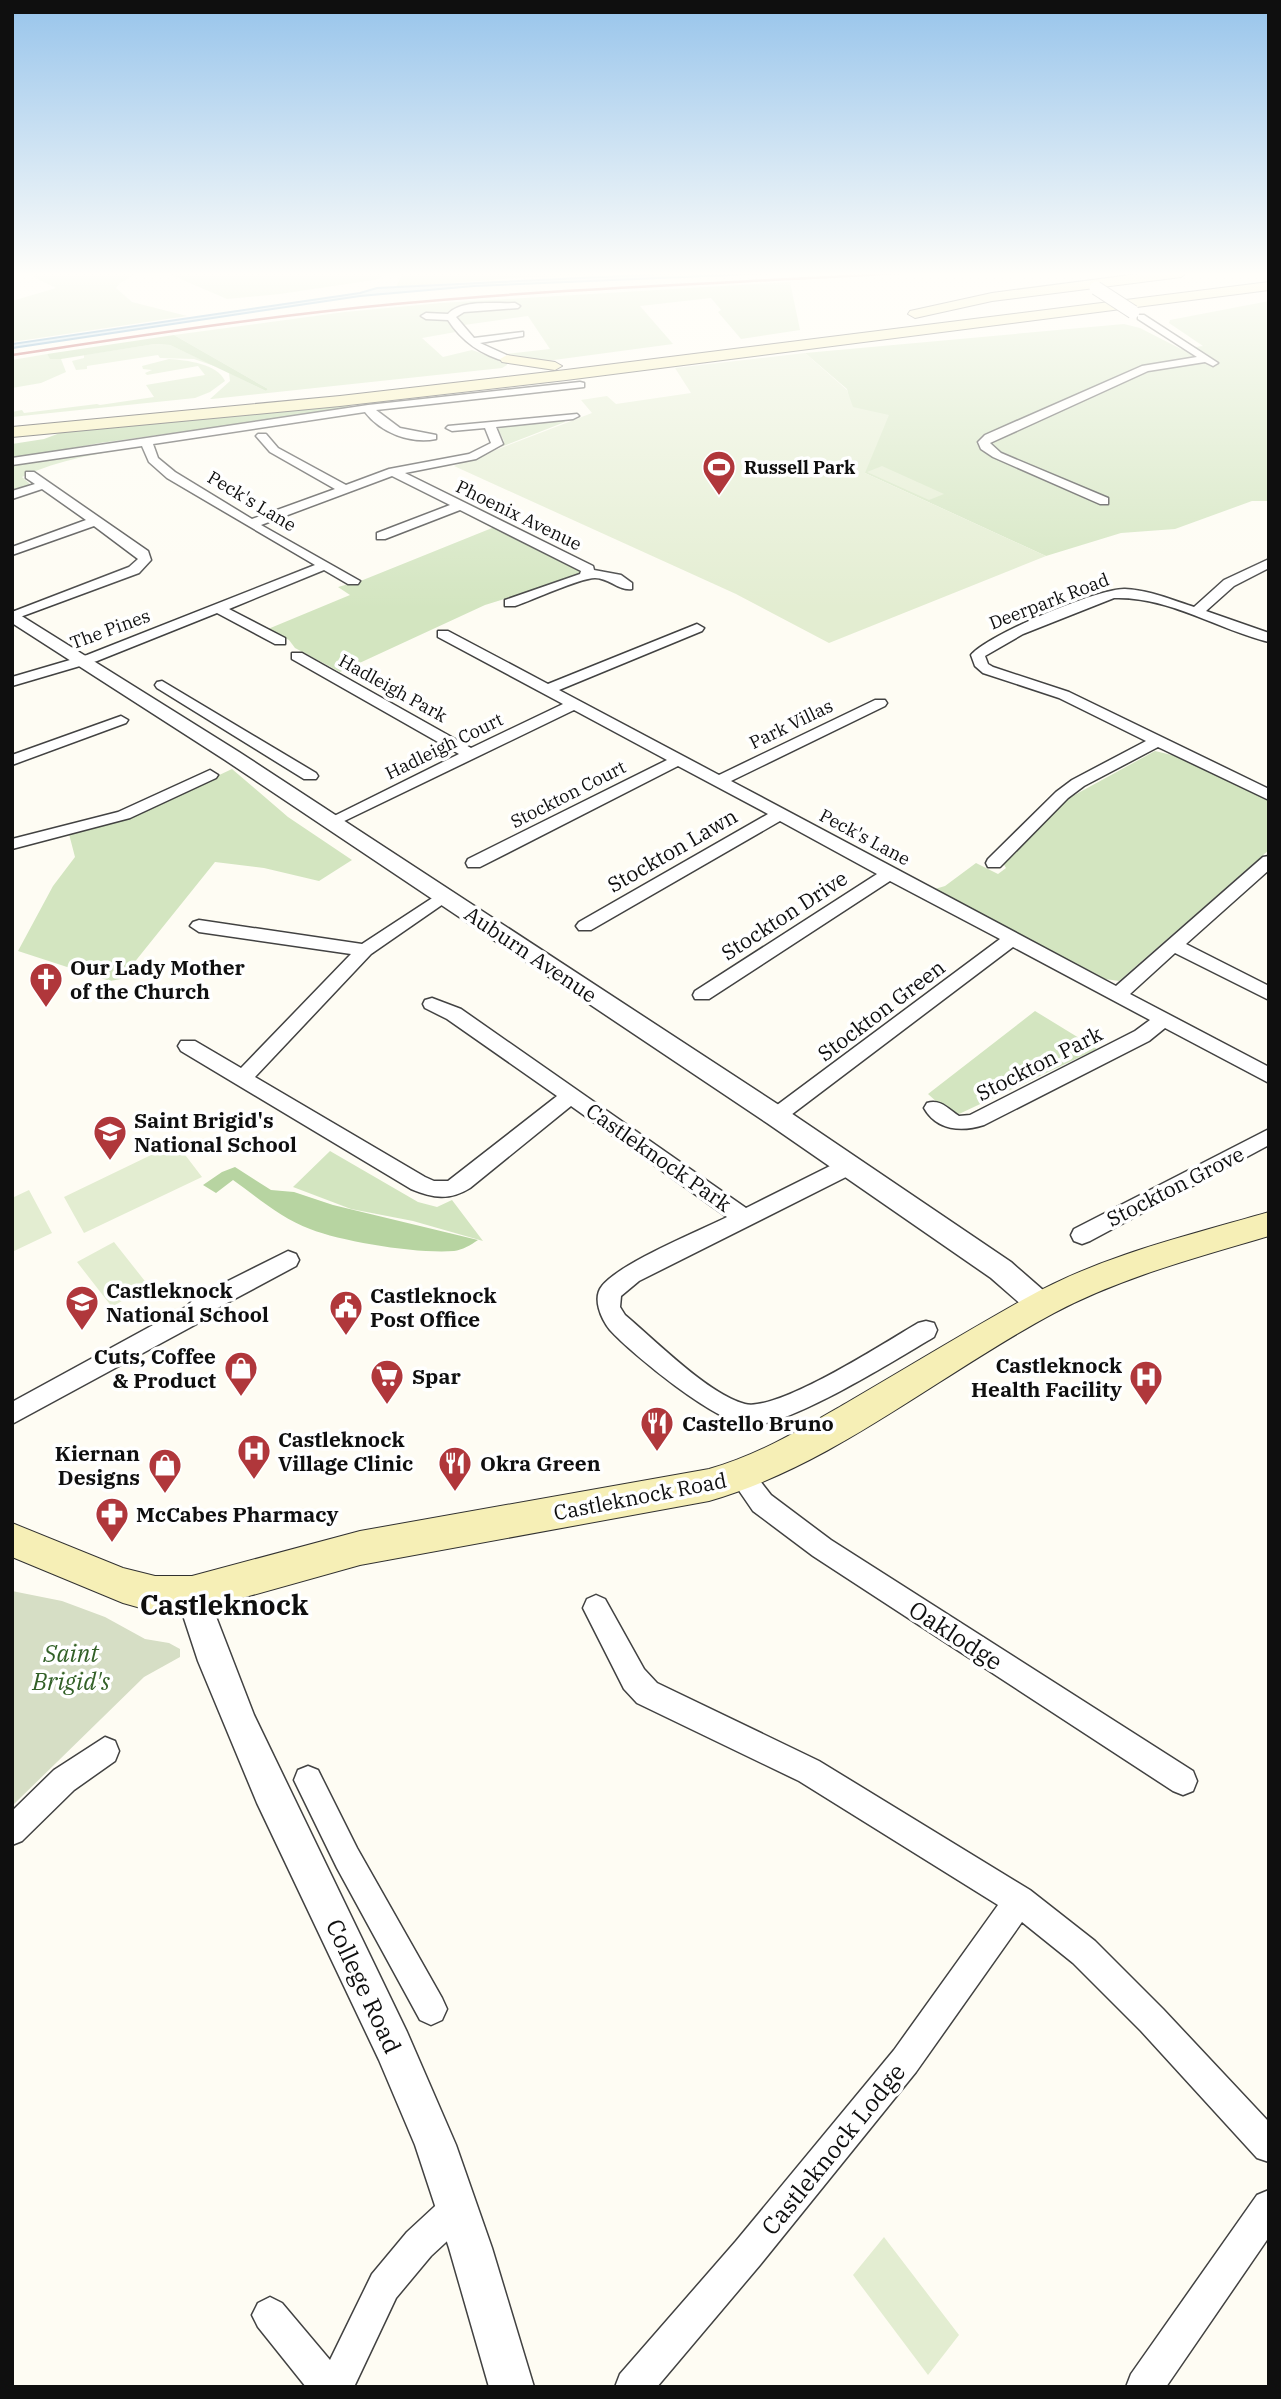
<svg xmlns="http://www.w3.org/2000/svg" width="1281" height="2399" font-family="'IBM Plex Serif',serif">
  <style>
    .green { fill: #d3e5c0 }
    .forest { fill: #b7d4a1 }
    .cemetery { fill: #d6dec5 }
    .pitch { fill: #e3edd1 }
    .water { fill: #bddcef; stroke: #4d8fbe; stroke-width: 2 }
    .lines { fill: none; stroke-linecap: round; stroke-linejoin: round }
    .minor-casing { stroke: #424242; stroke-width: 3 }
    .tertiary-casing { stroke: #424242; stroke-width: 3 }
    .secondary-casing { stroke: #313131; stroke-width: 2 }
    .minor { fill: #fff; fill-rule: evenodd }
    .tertiary { fill: #fff; fill-rule: evenodd }
    .secondary { fill: #f6efb6; fill-rule: evenodd }
    .rail { stroke: #b0373b; stroke-width: 2.5 }
    .tertiary-bridge-casing { stroke: #424242; stroke-width: 15; stroke-linecap: butt }
    .tertiary-bridge { stroke: #fff; stroke-width: 13 }
    .labels { text-anchor: middle; dominant-baseline: central; stroke-width: 7; stroke-linejoin: round; paint-order: stroke }
    .far-poi-label { font-size: 18px; font-weight: bold; fill: #0f0f0f; stroke: #fff; text-anchor: start }
    .far-street-label { font-size: 18px; fill: #0f0f0f; stroke: #fff }
    .street-label { font-size: 21px; fill: #0f0f0f; stroke: #fff }
    .poi-label { font-size: 21px; font-weight: bold; fill: #0f0f0f; stroke: #fff; text-anchor: start }
    .near-street-label { font-size: 24px; fill: #0f0f0f; stroke: #fff }
    .near-park-label { font-size: 24px; font-style: italic; fill: #326027; stroke: #fff }
    .near-quarter-label { font-size: 28px; font-weight: bold; fill: #0f0f0f; stroke: #fff }
  </style>
  <rect width="100%" height="100%" fill="#fefcf3"/>
  <!-- green -->
  <path class="green" d="M 26,273 L 137,273 L 120,283 L 116,288 L 132,302 L 187,316 L 12,342 L 12,301 L 56,288 Z
    M 383,273 L 380,279 L 280,294 L 227,299 L 169,274 Z
    M 403,273 L 642,273 L 516,278 L 396,287 Z
    M 790,282 L 800,330 L 741,339 L 718,312 L 721,310 L 711,298 L 640,306 L 673,344 L 539,362 L 505,354 L 550,349 L 528,316 L 464,325 L 467,330 L 422,338 L 443,357 L 472,350 L 506,362 L 507,365 L 502,368 L 212,399 L 210,399 L 230,381 L 229,373 L 266,391 L 268,389 L 174,335 L 345,312 L 441,303 Z
    M 1269,301 L 1269,501 L 1252,501 L 1175,529 L 1121,533 L 1046,556 L 865,473 L 847,389 L 805,353 L 1124,324 L 1140,328 L 1181,349 L 1203,346 L 1169,323 L 1170,320 Z
    M 155,344 L 170,345 L 217,367 L 194,359 L 160,358 L 158,355 L 87,366 L 87,369 L 76,370 L 72,361 L 84,358 L 84,355 Z
    M 47,354 L 50,358 L 61,359 L 66,372 L 41,383 L 12,388 L 12,360 Z
    M 169,359 C 186,360 218,364 225,381 L 210,392 L 195,398 L 12,417 L 12,412 L 22,410 L 24,413 L 97,404 L 100,405 L 154,397 L 146,385 L 205,375 L 198,366 L 147,375 L 145,373 L 152,370 L 143,369 L 142,366 Z
    M 564,420 L 565,422 L 501,447 L 504,441 L 498,429 L 504,425 Z
    M 133,445 L 140,447 C 100,453 60,459 22,477 L 30,484 L 12,492 L 12,464 Z
    M 497,526 L 581,569 L 581,572 L 574,577 L 485,605 L 340,672 L 295,648 L 289,640 L 268,629 L 350,595 L 338,587 L 363,580 Z
    M 1155,751 L 1180,757 L 1269,801 L 1269,850 L 1119,981 L 1105,979 L 935,889 L 945,886 L 976,863 L 998,874 L 1006,868 L 1003,863 L 1069,798 Z
    M 232,769 L 288,817 L 352,860 L 319,881 L 264,868 L 215,862 L 121,979 L 110,981 L 18,951 L 53,886 L 75,857 L 69,834 L 124,820 Z
    M 1035,1011 L 1097,1049 L 959,1114 L 948,1112 L 928,1094 Z
    M 330,1151 L 418,1202 L 437,1207 L 452,1200 L 483,1241 L 413,1221 L 351,1209 L 293,1187 Z"/>
  <!-- forest -->
  <path class="forest" d="M 174,335 L 268,389 L 266,391 L 170,345 L 155,344 L 61,359 L 50,359 L 47,354 Z
    M 347,405 L 350,409 L 100,443 L 12,459 L 12,444 L 44,439 L 60,433 Z
    M 235,1167 L 271,1190 L 294,1192 L 333,1205 L 478,1240 C 471,1245 462,1250 454,1251 C 418,1254 343,1242 310,1229 C 282,1219 257,1197 233,1180 L 216,1193 L 203,1185 L 222,1172 Z"/>
  <!-- cemetery -->
  <path class="cemetery" d="M 12,1591 L 62,1601 L 105,1617 L 145,1639 L 169,1643 L 180,1649 L 180,1657 L 144,1677 L 12,1806 Z"/>
  <!-- pitch -->
  <path class="pitch" d="M 805,353 L 847,390 L 853,407 L 889,415 L 865,473 L 1046,556 L 829,643 L 736,594 L 454,466 L 592,413 L 581,400 L 607,396 L 616,404 L 691,393 L 675,368 Z
    M 882,466 L 944,494 L 929,500 L 867,472 Z
    M 176,1143 L 202,1177 L 84,1233 L 64,1197 Z
    M 29,1190 L 52,1233 L 12,1252 L 12,1198 Z
    M 114,1242 L 148,1285 L 112,1307 L 77,1262 Z
    M 884,2237 L 959,2335 L 928,2375 L 853,2275 Z"/>
  <!-- water -->
  <path class="water" d="M 684,273 L 776,273 L 474,286 L 360,296 L 12,348 L 12,344 L 360,293 L 377,288 Z"/>
  <g class="lines">
    <defs>
      <path id="minor" d="M 515,303 L 520,306 L 518,308 L 464,312 L 456,317 L 474,338 L 523,332 L 523,336 L 480,343 L 511,357 L 512,359 L 507,362 C 482,355 462,342 448,320 L 426,319 L 421,316 L 426,313 L 448,314 C 461,299 497,304 515,303 Z
        M 1138,315 L 1144,315 L 1218,363 L 1213,366 L 1205,362 L 1148,371 L 990,443 L 1001,453 L 1108,498 L 1108,504 L 1100,504 L 993,457 L 981,449 L 978,442 L 985,435 L 1142,366 L 1197,357 L 1138,319 Z
        M 580,382 L 584,383 L 584,387 L 376,410 L 400,428 L 436,435 L 436,439 C 411,444 381,433 365,412 L 153,444 L 158,458 L 175,472 L 252,519 L 335,489 L 270,452 L 256,436 L 258,434 L 266,434 L 278,448 L 346,485 L 389,469 L 469,454 L 491,443 L 485,428 L 452,431 L 446,428 L 448,426 L 577,414 L 579,416 L 573,419 L 496,427 L 503,444 L 476,459 L 405,473 L 593,566 L 594,570 L 621,575 L 632,583 L 632,589 C 619,591 609,578 595,578 C 580,578 533,600 515,606 L 505,606 L 505,600 L 580,574 L 581,571 L 460,510 L 385,539 L 377,539 L 377,533 L 450,505 L 392,476 L 261,525 L 360,581 L 358,584 L 348,584 L 324,570 L 229,609 L 285,638 L 285,644 L 275,644 L 217,613 L 97,661 L 12,686 L 12,677 L 87,655 L 315,565 L 167,478 L 149,462 L 142,446 L 12,465 L 12,458 L 368,405 Z
        M 26,472 L 34,472 L 148,551 L 151,560 L 139,573 L 12,620 L 12,612 L 129,567 L 138,559 L 94,526 L 12,555 L 12,547 L 86,520 L 42,489 L 12,499 L 12,491 L 35,484 L 26,478 Z
        M 1269,559 L 1269,568 L 1234,586 L 1206,611 L 1269,633 L 1269,642 C 1217,629 1168,596 1114,598 L 1023,634 L 985,656 L 988,664 L 993,667 L 1069,692 L 1269,789 L 1269,800 L 1158,747 L 1084,786 L 1068,798 L 1000,867 L 988,867 L 986,863 L 988,859 L 1056,792 L 1072,780 L 1146,741 L 1059,698 L 983,673 L 975,666 L 971,655 C 987,635 1099,588 1125,589 C 1149,590 1172,600 1194,607 L 1224,580 Z
        M 697,624 L 704,628 L 702,631 L 559,690 L 719,775 L 875,700 L 885,700 L 887,703 L 885,706 L 731,781 L 1116,986 L 1263,857 L 1269,856 L 1269,870 L 1186,944 L 1269,986 L 1269,1000 L 1175,953 L 1130,994 L 1269,1067 L 1269,1083 L 1165,1028 L 1149,1041 L 984,1125 C 962,1132 937,1131 924,1108 L 927,1103 C 941,1099 948,1109 959,1116 L 970,1115 L 1135,1031 L 1150,1020 L 1013,947 L 783,1121 L 776,1123 L 769,1121 L 766,1116 L 769,1111 L 1000,939 L 890,881 L 709,999 L 695,999 L 693,995 L 695,991 L 877,874 L 780,821 L 591,930 L 579,930 L 576,926 L 579,922 L 768,814 L 678,766 L 480,867 L 468,867 L 466,863 L 468,859 L 667,760 L 574,710 L 336,825 L 330,827 L 322,822 L 459,754 L 292,659 L 292,653 L 302,653 L 471,748 L 563,704 L 438,637 L 438,631 L 448,631 L 548,684 Z
        M 162,681 L 316,773 L 318,776 L 316,779 L 304,779 L 157,688 L 155,685 L 157,682 Z
        M 121,716 L 128,720 L 126,723 L 12,765 L 12,755 Z
        M 210,770 L 218,775 L 216,778 L 130,818 L 12,849 L 12,839 L 118,812 Z
        M 443,891 L 449,892 L 452,896 L 449,900 L 371,954 L 255,1077 L 425,1177 L 434,1181 L 448,1181 L 557,1096 L 447,1019 L 425,1008 L 423,1004 L 425,1000 L 432,998 L 461,1009 L 746,1208 L 842,1160 L 849,1158 L 856,1160 L 859,1166 L 856,1172 L 639,1281 L 621,1296 L 620,1307 L 625,1315 C 655,1340 709,1395 745,1404 C 778,1412 886,1342 918,1323 L 926,1321 L 934,1323 L 937,1330 L 934,1337 C 898,1358 786,1429 748,1425 C 715,1422 633,1355 610,1330 C 601,1319 592,1298 602,1286 C 620,1263 699,1231 727,1217 L 571,1106 L 470,1188 C 449,1201 433,1198 411,1189 L 181,1051 L 178,1046 L 181,1041 L 195,1041 L 241,1068 L 351,954 L 199,932 L 190,926 L 193,922 L 199,920 L 362,944 Z
        M 1269,1129 L 1269,1145 L 1090,1241 L 1082,1244 L 1074,1241 L 1071,1235 L 1074,1229 Z
        M 288,1251 L 296,1254 L 299,1260 L 296,1266 L 212,1311 L 202,1321 L 12,1424 L 12,1402 L 186,1307 L 196,1297 Z
        M 741,1465 L 750,1468 L 771,1495 L 831,1540 L 1193,1771 L 1197,1781 L 1193,1791 L 1183,1795 L 1173,1791 L 813,1556 L 753,1511 L 729,1476 L 732,1468 Z
        M 596,1595 L 605,1599 L 644,1669 L 657,1683 L 819,1761 L 1030,1890 L 1095,1941 L 1163,2009 L 1269,2122 L 1269,2162 L 1257,2158 L 1141,2031 L 1073,1963 L 1022,1922 L 916,2072 L 760,2265 L 657,2387 L 615,2387 L 620,2374 L 736,2241 L 894,2050 L 998,1905 L 799,1781 L 637,1703 L 624,1689 L 583,1608 L 587,1599 Z
        M 105,1737 L 115,1741 L 119,1751 L 115,1761 L 74,1790 L 22,1841 L 12,1845 L 12,1811 L 54,1770 Z
        M 308,1766 L 318,1770 L 357,1848 L 442,1998 L 447,2009 L 442,2020 L 431,2025 L 420,2020 L 337,1868 L 294,1780 L 298,1770 Z
        M 459,2190 L 471,2195 L 476,2207 L 471,2219 L 431,2256 L 396,2298 L 354,2387 L 306,2387 L 258,2327 L 252,2315 L 258,2303 L 270,2297 L 282,2303 L 330,2360 L 372,2274 L 407,2232 L 447,2195 Z
        M 1269,2190 L 1269,2237 L 1166,2387 L 1126,2387 L 1131,2374 L 1257,2195 Z"/>
      <path id="tertiary" d="M 12,610 L 239,752 L 785,1109 L 1011,1262 L 1051,1297 L 1055,1305 L 1051,1313 L 1041,1317 L 1031,1313 L 991,1278 L 767,1123 L 225,760 L 12,623 Z
        M 192,1578 L 203,1583 L 254,1715 L 407,2032 L 456,2145 L 492,2248 L 534,2387 L 489,2387 L 449,2248 L 415,2145 L 379,2060 L 257,1803 L 198,1661 L 176,1594 L 181,1583 Z"/>
      <path id="secondary" d="M 1146,273 L 1187,273 L 1181,277 L 992,301 L 915,318 L 908,314 L 910,311 L 992,293 Z
        M 1269,282 L 1269,290 L 566,380 L 340,406 L 12,437 L 12,427 L 340,396 L 566,370 Z
        M 507,355 L 555,362 L 562,366 L 555,370 L 502,362 L 500,359 Z
        M 1269,1212 L 1269,1236 C 1195,1258 1122,1277 1054,1313 C 940,1374 834,1465 709,1501 L 360,1565 L 192,1612 L 155,1612 L 123,1603 L 12,1557 L 12,1523 L 123,1568 L 155,1576 L 192,1576 L 360,1531 L 709,1469 C 759,1455 803,1428 848,1402 C 908,1367 967,1331 1028,1297 C 1103,1255 1187,1236 1269,1212 Z"/>
    </defs>
    <!-- minor casing -->
    <use href="#minor" class="minor-casing"/>
    <!-- tertiary casing -->
    <use href="#tertiary" class="tertiary-casing"/>
    <!-- secondary casing -->
    <use href="#secondary" class="secondary-casing"/>
    <!-- minor -->
    <use href="#minor" class="minor"/>
    <!-- tertiary -->
    <use href="#tertiary" class="tertiary"/>
    <!-- secondary -->
    <use href="#secondary" class="secondary"/>
    <!-- rail -->
    <path class="rail" d="M 12,355 C 139,336 267,316 395,304 C 564,288 733,283 902,273"/>
    <defs>
      <path id="tertiary-bridge" d="M 1096,288 L 1133,312"/>
    </defs>
    <!-- tertiary-bridge casing -->
    <use href="#tertiary-bridge" class="tertiary-bridge-casing"/>
    <!-- tertiary-bridge -->
    <use href="#tertiary-bridge" class="tertiary-bridge"/>
  </g>
  <!-- sky -->
  <linearGradient id="sky" x2="0" y2="1"><stop stop-color="#97c4eb"/><stop offset="0.45" stop-color="#fffefa"/><stop offset="1" stop-color="#fffefa" stop-opacity="0"/></linearGradient>
  <rect width="1281" height="609" fill="url(#sky)"/>
  <!-- icons -->
  <defs>
    <symbol id="stadium-pin" viewBox="-11 -11 22 30"><path d="M0 17L-7.5 6A9.5 9.5 0 1 1 7.5 6Z" fill="#b0373b" stroke="#fff"/><path d="M0-5a6.5 5 0 1 0 0 10a6.5 5 0 1 0 0-10ZM-3.5-1.8h7v3.6h-7Z" fill="#fff"/></symbol>
    <symbol id="church-pin" viewBox="-11 -11 22 30"><path d="M0 17L-7.5 6A9.5 9.5 0 1 1 7.5 6Z" fill="#b0373b" stroke="#fff"/><path d="M-1.2-6h2.4v3.5h3.3v2.4h-3.3V6h-2.4V-.1h-3.3v-2.4h3.3Z" fill="#fff"/></symbol>
    <symbol id="school-pin" viewBox="-11 -11 22 30"><path d="M0 17L-7.5 6A9.5 9.5 0 1 1 7.5 6Z" fill="#b0373b" stroke="#fff"/><path d="M0-5L7-2L0 1L-7-2ZM-4 1L0 2.5L4 1V4Q0 6-4 4Z" fill="#fff"/></symbol>
    <symbol id="civic-pin" viewBox="-11 -11 22 30"><path d="M0 17L-7.5 6A9.5 9.5 0 1 1 7.5 6Z" fill="#b0373b" stroke="#fff"/><path d="M-.6-6.5H3V-4.5H.6V-3L4-1V1h2V6H-6V1h2V-1L-.6-3ZM-1.2 2.5V6h2.4V2.5Z" fill="#fff"/></symbol>
    <symbol id="shop-pin" viewBox="-11 -11 22 30"><path d="M0 17L-7.5 6A9.5 9.5 0 1 1 7.5 6Z" fill="#b0373b" stroke="#fff"/><path d="M-5-2.5h2.3a2.7 3.5 0 0 1 5.4 0H5L5.5 6h-11ZM-1.5-2.5h3a1.5 2.3 0 0 0-3 0Z" fill="#fff"/></symbol>
    <symbol id="supermarket-pin" viewBox="-11 -11 22 30"><path d="M0 17L-7.5 6A9.5 9.5 0 1 1 7.5 6Z" fill="#b0373b" stroke="#fff"/><path d="M-6-5.5h2.5l.6 2H6L4.5 2H-2.5L-4.4-4H-6ZM-1.5 3.2a1.3 1.3 0 1 0 .1 0ZM3 3.2a1.3 1.3 0 1 0 .1 0Z" fill="#fff"/></symbol>
    <symbol id="hospital-pin" viewBox="-11 -11 22 30"><path d="M0 17L-7.5 6A9.5 9.5 0 1 1 7.5 6Z" fill="#b0373b" stroke="#fff"/><path d="M-5-5h3v3.5h4V-5h3V5h-3V1.5h-4V5h-3Z" fill="#fff"/></symbol>
    <symbol id="restaurant-pin" viewBox="-11 -11 22 30"><path d="M0 17L-7.5 6A9.5 9.5 0 1 1 7.5 6Z" fill="#b0373b" stroke="#fff"/><path d="M-5-6h1v4h1v-4h1v4h1v-4h1v5L-1.5 .5V6h-2V.5L-5-1ZM5-6V6H3V1.5H1.5Q1.5-4 5-6Z" fill="#fff"/></symbol>
    <symbol id="pharmacy-pin" viewBox="-11 -11 22 30"><path d="M0 17L-7.5 6A9.5 9.5 0 1 1 7.5 6Z" fill="#b0373b" stroke="#fff"/><path d="M-2-6h4v4h4v4h-4v4h-4v-4h-4v-4h4Z" fill="#fff"/></symbol>
  </defs>
  <g fill-rule="evenodd">
    <use href="#stadium-pin" x="700" y="448" width="38" height="52"/>
    <use href="#church-pin" x="27" y="960" width="38" height="52"/>
    <use href="#school-pin" x="91" y="1113" width="38" height="52"/>
    <use href="#school-pin" x="63" y="1283" width="38" height="52"/>
    <use href="#civic-pin" x="327" y="1288" width="38" height="52"/>
    <use href="#shop-pin" x="222" y="1349" width="38" height="52"/>
    <use href="#supermarket-pin" x="368" y="1357" width="38" height="52"/>
    <use href="#hospital-pin" x="1127" y="1358" width="38" height="52"/>
    <use href="#restaurant-pin" x="638" y="1404" width="38" height="52"/>
    <use href="#hospital-pin" x="235" y="1432" width="38" height="52"/>
    <use href="#restaurant-pin" x="436" y="1444" width="38" height="52"/>
    <use href="#shop-pin" x="146" y="1446" width="38" height="52"/>
    <use href="#pharmacy-pin" x="93" y="1495" width="38" height="52"/>
  </g>
  <g class="labels">
    <!-- far-poi labels -->
    <g class="far-poi-label">
      <text x="744" y="467">Russell Park</text>
    </g>
    <!-- far-street labels -->
    <g class="far-street-label">
      <text transform="translate(252 501) rotate(31)">Peck's Lane</text>
      <text transform="translate(519 515) rotate(26)">Phoenix Avenue</text>
      <text transform="translate(1049 601) rotate(-21)">Deerpark Road</text>
      <text transform="translate(110 629) rotate(-20)">The Pines</text>
      <text transform="translate(393 688) rotate(29)">Hadleigh Park</text>
      <text transform="translate(791 724) rotate(-26)">Park Villas</text>
      <text transform="translate(444 746) rotate(-26)">Hadleigh Court</text>
      <text transform="translate(568 794) rotate(-27)">Stockton Court</text>
      <text transform="translate(865 837) rotate(28)">Peck's Lane</text>
    </g>
    <!-- street labels -->
    <g class="street-label">
      <text transform="translate(672 850) rotate(-30)">Stockton Lawn</text>
      <text transform="translate(784 915) rotate(-33)">Stockton Drive</text>
      <text transform="translate(531 954) rotate(34)">Auburn Avenue</text>
      <text transform="translate(881 1010) rotate(-37)">Stockton Green</text>
      <text transform="translate(1039 1063) rotate(-27)">Stockton Park</text>
      <text transform="translate(659 1157) rotate(35)">Castleknock Park</text>
      <text transform="translate(1175 1186) rotate(-27)">Stockton Grove</text>
      <text transform="translate(640 1496) rotate(-11)">Castleknock Road</text>
    </g>
    <!-- poi labels -->
    <g class="poi-label">
      <text x="70" y="967">Our Lady Mother<tspan x="70" dy="24">of the Church</tspan></text>
      <text x="134" y="1120">Saint Brigid's<tspan x="134" dy="24">National School</tspan></text>
      <text x="106" y="1290">Castleknock<tspan x="106" dy="24">National School</tspan></text>
      <text x="370" y="1295">Castleknock<tspan x="370" dy="24">Post Office</tspan></text>
      <text x="216" y="1356" text-anchor="end">Cuts, Coffee<tspan x="216" dy="24">&amp; Product</tspan></text>
      <text x="1122" y="1365" text-anchor="end">Castleknock<tspan x="1122" dy="24">Health Facility</tspan></text>
      <text x="412" y="1376">Spar</text>
      <text x="682" y="1423">Castello Bruno</text>
      <text x="278" y="1439">Castleknock<tspan x="278" dy="24">Village Clinic</tspan></text>
      <text x="140" y="1453" text-anchor="end">Kiernan<tspan x="140" dy="24">Designs</tspan></text>
      <text x="480" y="1463">Okra Green</text>
      <text x="136" y="1514">McCabes Pharmacy</text>
    </g>
    <!-- near-street labels -->
    <g class="near-street-label">
      <text transform="translate(956 1635) rotate(33)">Oaklodge</text>
      <text transform="translate(364 1986) rotate(65)">College Road</text>
      <text transform="translate(833 2149) rotate(-51)">Castleknock Lodge</text>
    </g>
    <!-- near-park labels -->
    <g class="near-park-label">
      <text x="71" y="1653">Saint<tspan x="71" dy="28">Brigid's</tspan></text>
    </g>
    <!-- near-quarter labels -->
    <g class="near-quarter-label">
      <text x="224" y="1604">Castleknock</text>
    </g>
  </g>
  <!-- border -->
  <rect width="1281" height="2399" fill="none" stroke="#0f0f0f" stroke-width="28"/>
</svg>
